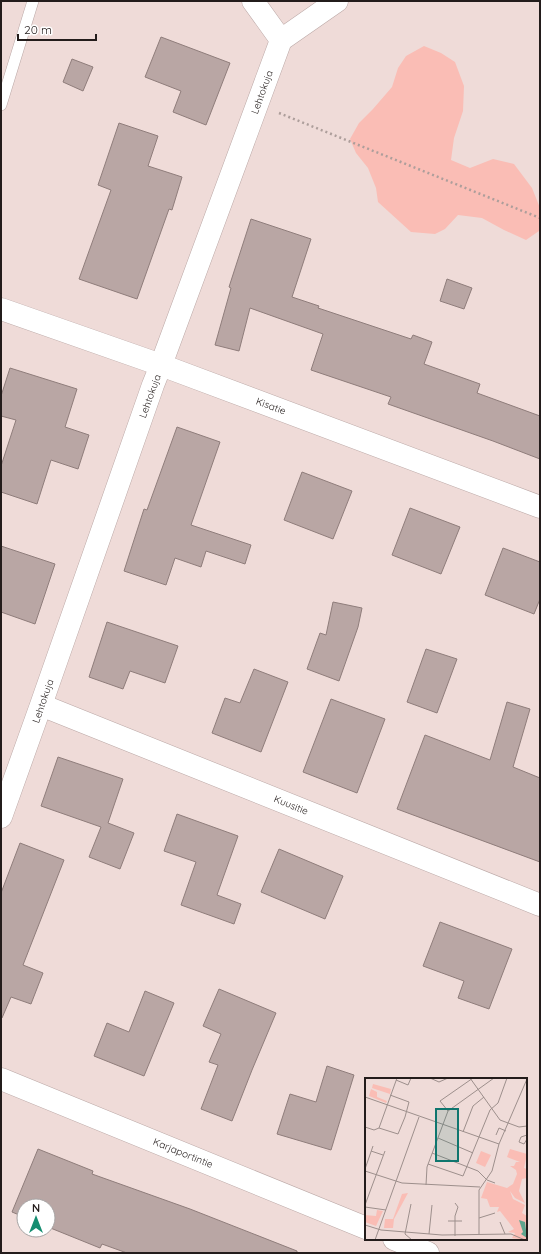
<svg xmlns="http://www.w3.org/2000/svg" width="541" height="1254" font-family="Quicksand,sans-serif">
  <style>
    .green { fill: #fabdb5 }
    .building { fill: #b9a6a4; stroke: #8f7d7b }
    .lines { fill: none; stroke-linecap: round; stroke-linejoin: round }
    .service-casing { stroke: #bba8a6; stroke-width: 12 }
    .minor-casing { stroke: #bba8a6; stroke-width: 23 }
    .tertiary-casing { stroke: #bba8a6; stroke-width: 23 }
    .path { stroke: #ad9e9b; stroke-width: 2.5; stroke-dasharray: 2 3; stroke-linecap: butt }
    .service { stroke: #fff; stroke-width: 11 }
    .minor { stroke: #fff; stroke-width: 22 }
    .tertiary { stroke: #fff; stroke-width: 22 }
    .labels { text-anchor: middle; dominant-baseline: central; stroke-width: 3; stroke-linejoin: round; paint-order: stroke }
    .street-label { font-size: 10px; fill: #231c1b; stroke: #fff }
    .inset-road { fill: none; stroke: #9d8f8c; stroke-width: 1 }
    .view { fill: #0f766e; fill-opacity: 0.15; stroke: #0f766e; stroke-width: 2 }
    .inset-edge { fill: none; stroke: #231c1b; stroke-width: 2 }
  </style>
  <rect width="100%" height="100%" fill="#efdbd8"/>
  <!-- green -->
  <path class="green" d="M 424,46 L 441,53 L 455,62 L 464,86 L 463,111 L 454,138 L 451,160 L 470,168 L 493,159 L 514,164 L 532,188 L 540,208 L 539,231 L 526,240 L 504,230 L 482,218 L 458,215 L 445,229 L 435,234 L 411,232 L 378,202 L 376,188 L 368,168 L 356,153 L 350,139 L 359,123 L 373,109 L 392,87 L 398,68 L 406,56 Z"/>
  <!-- building -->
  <path class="building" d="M 161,37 L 230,63 L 206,125 L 173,112 L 181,91 L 145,77 Z
    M 72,59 L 93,67 L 83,91 L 63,82 Z
    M 119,123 L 158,136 L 148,166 L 182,177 L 172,210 L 169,209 L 137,299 L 79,279 L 111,190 L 98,185 Z
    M 251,219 L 311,239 L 292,297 L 319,306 L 318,308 L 411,339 L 413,335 L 432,342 L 424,364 L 480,384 L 477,393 L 540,416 L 540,459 L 493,441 L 388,404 L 391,397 L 311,370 L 323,334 L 250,308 L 239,351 L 215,345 L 231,288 L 229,287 Z
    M 447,279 L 472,288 L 464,309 L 440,301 Z
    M 10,368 L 77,389 L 65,427 L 89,435 L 78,469 L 51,460 L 37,504 L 1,492 L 1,466 L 16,420 L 1,416 L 1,396 Z
    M 177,427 L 220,442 L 191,525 L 251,545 L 245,564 L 206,551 L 201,567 L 175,558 L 166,585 L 124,571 L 144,509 L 147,510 Z
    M 302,472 L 352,491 L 333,539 L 284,520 Z
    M 410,508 L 460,527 L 441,574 L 392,555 Z
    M 1,546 L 55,564 L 35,624 L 1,612 Z
    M 503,548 L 540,562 L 540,599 L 534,614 L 485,595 Z
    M 333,602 L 362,608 L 358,627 L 339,681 L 307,669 L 320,633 L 326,635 Z
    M 107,622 L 178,646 L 165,683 L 130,671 L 123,689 L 89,677 Z
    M 426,649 L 457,659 L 437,713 L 407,702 Z
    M 254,669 L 288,682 L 261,752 L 212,733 L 225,698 L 240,703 Z
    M 331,699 L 385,719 L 357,793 L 303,772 Z
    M 507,702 L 530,709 L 513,767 L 540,778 L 540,862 L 397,809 L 425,735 L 490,760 Z
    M 58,757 L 123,779 L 108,823 L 134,833 L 120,869 L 89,857 L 101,827 L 41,806 Z
    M 177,814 L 238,836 L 217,895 L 241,904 L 234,924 L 181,905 L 196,862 L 164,851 Z
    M 20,843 L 64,860 L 23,965 L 43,973 L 31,1004 L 11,997 L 2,1018 L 1,1018 L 1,893 Z
    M 279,849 L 343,876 L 325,919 L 261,892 Z
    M 440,922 L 512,949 L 489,1009 L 458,998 L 464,981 L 423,966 Z
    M 219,989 L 276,1013 L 252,1070 L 232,1121 L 201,1109 L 218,1065 L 209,1062 L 221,1034 L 203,1026 Z
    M 145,991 L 174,1003 L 144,1076 L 94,1056 L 107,1023 L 129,1032 Z
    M 327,1066 L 354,1075 L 331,1150 L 277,1134 L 290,1094 L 316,1102 Z
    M 38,1149 L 93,1171 L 92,1174 L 190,1209 L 297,1251 L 297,1253 L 127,1253 L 102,1244 L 100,1248 L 48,1227 L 48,1206 L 24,1206 L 24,1217 L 12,1212 Z"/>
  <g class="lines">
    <defs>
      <path id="service" d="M 1,105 L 33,1"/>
      <path id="minor" d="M 253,1 L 281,40
        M 41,705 L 540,905
        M 1,817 L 41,705 L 153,385 L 161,365 L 281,40 L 337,1
        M 1,1079 L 366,1228
        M 394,1239 L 428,1253"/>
      <path id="tertiary" d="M 1,309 L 161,365 L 540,507"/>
    </defs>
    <!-- service casing -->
    <use href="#service" class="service-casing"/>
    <!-- minor casing -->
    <use href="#minor" class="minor-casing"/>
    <!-- tertiary casing -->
    <use href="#tertiary" class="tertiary-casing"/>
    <!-- path -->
    <path class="path" d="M 279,113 L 540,218"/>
    <!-- service -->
    <use href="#service" class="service"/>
    <!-- minor -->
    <use href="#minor" class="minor"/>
    <!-- tertiary -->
    <use href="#tertiary" class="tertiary"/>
  </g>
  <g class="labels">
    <!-- street labels -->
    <g class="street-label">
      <text transform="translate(262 92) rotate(-70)">Lehtokuja</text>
      <text transform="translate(150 396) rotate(-70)">Lehtokuja</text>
      <text transform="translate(271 406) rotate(20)">Kisatie</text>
      <text transform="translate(43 701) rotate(-71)">Lehtokuja</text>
      <text transform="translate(291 805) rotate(22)">Kuusitie</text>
      <text transform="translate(183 1153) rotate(22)">Karjaportintie</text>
    </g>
  </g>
  <!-- overview -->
  <g transform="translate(365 1078)">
    <rect width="162" height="162" fill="#efdbd8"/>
    <path d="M 8,6 L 26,11 L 25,16 L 7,10 ZM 6,11 L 12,14 L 12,19 L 22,23 L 21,25 L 4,18 ZM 145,71 L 162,76 L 159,90 L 162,91 L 162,100 L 157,101 L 154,113 L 160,125 L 150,120 L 145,113 L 148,121 L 160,127 L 157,135 L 162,138 L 162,162 L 147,160 L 150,155 L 143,154 L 149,151 L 135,133 L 132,134 L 134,129 L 125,129 L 122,121 L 116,120 L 122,104 L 142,110 L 148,106 L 152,96 L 151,92 L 145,88 L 149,88 L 151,84 L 155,84 L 142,79 ZM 116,73 L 126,77 L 120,89 L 111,85 ZM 43,115 L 29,141 L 28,150 L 19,150 L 20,141 L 28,141 L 37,116 ZM 12,132 L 18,133 L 11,148 L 0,144 L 0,137 L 11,138 Z" fill="#fabdb5"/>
    <path d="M 154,142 L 160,144 L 162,160 L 156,156 L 158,154 Z" fill="#5ea58e"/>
    <path class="inset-road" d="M 65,0 L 74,4 L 83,0M 105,0 L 135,42 L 154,49 L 162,48M 31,2 L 43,7 L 46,0M 0,19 L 134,66M 83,33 L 75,23 L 108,0M 0,49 L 9,52 L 14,50M 14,50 L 33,56 L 40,39 L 44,24 L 25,17M 14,50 L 32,0M 98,54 L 108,28 L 119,19M 131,57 L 134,50 L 141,53M 162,57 L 156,59 L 154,64 L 159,66 L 162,61M 73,60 L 108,75M 6,73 L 18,77M 67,75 L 113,93 L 122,102 L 130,105M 63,86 L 98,98 L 125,32 L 133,25 L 142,0M 0,91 L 8,68M 0,93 L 37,105 L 115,109M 61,107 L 62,89 L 83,33 L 129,0M 46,126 L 40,156 L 47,162M 0,127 L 20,73M 0,129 L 21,132M 114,140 L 130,135M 83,143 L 97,143M 135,144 L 140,156M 0,147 L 16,152 L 77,157 L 146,156 L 160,162M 64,156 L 67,127M 114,156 L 114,112 L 127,93 L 134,66 L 162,1M 90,158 L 90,138 L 93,129 L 90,125M 10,162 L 54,39"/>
    <path class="view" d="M 71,31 L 93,31 L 93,83 L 71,83 Z"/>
    <rect width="162" height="162" class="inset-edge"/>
  </g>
  <!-- border -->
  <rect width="541" height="1254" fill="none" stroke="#231c1b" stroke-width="4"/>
  <!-- north arrow -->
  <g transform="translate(36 1218)"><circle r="19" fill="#ffffff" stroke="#a7a4a4"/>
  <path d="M0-3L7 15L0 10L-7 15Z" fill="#158e71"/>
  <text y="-6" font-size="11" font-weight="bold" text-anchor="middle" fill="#231c1b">N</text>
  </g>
  <!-- scale -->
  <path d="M18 34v6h78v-6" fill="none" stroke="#231c1b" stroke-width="2"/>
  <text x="24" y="34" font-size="12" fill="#231c1b" stroke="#ffffff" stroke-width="3" paint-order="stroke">20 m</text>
</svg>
